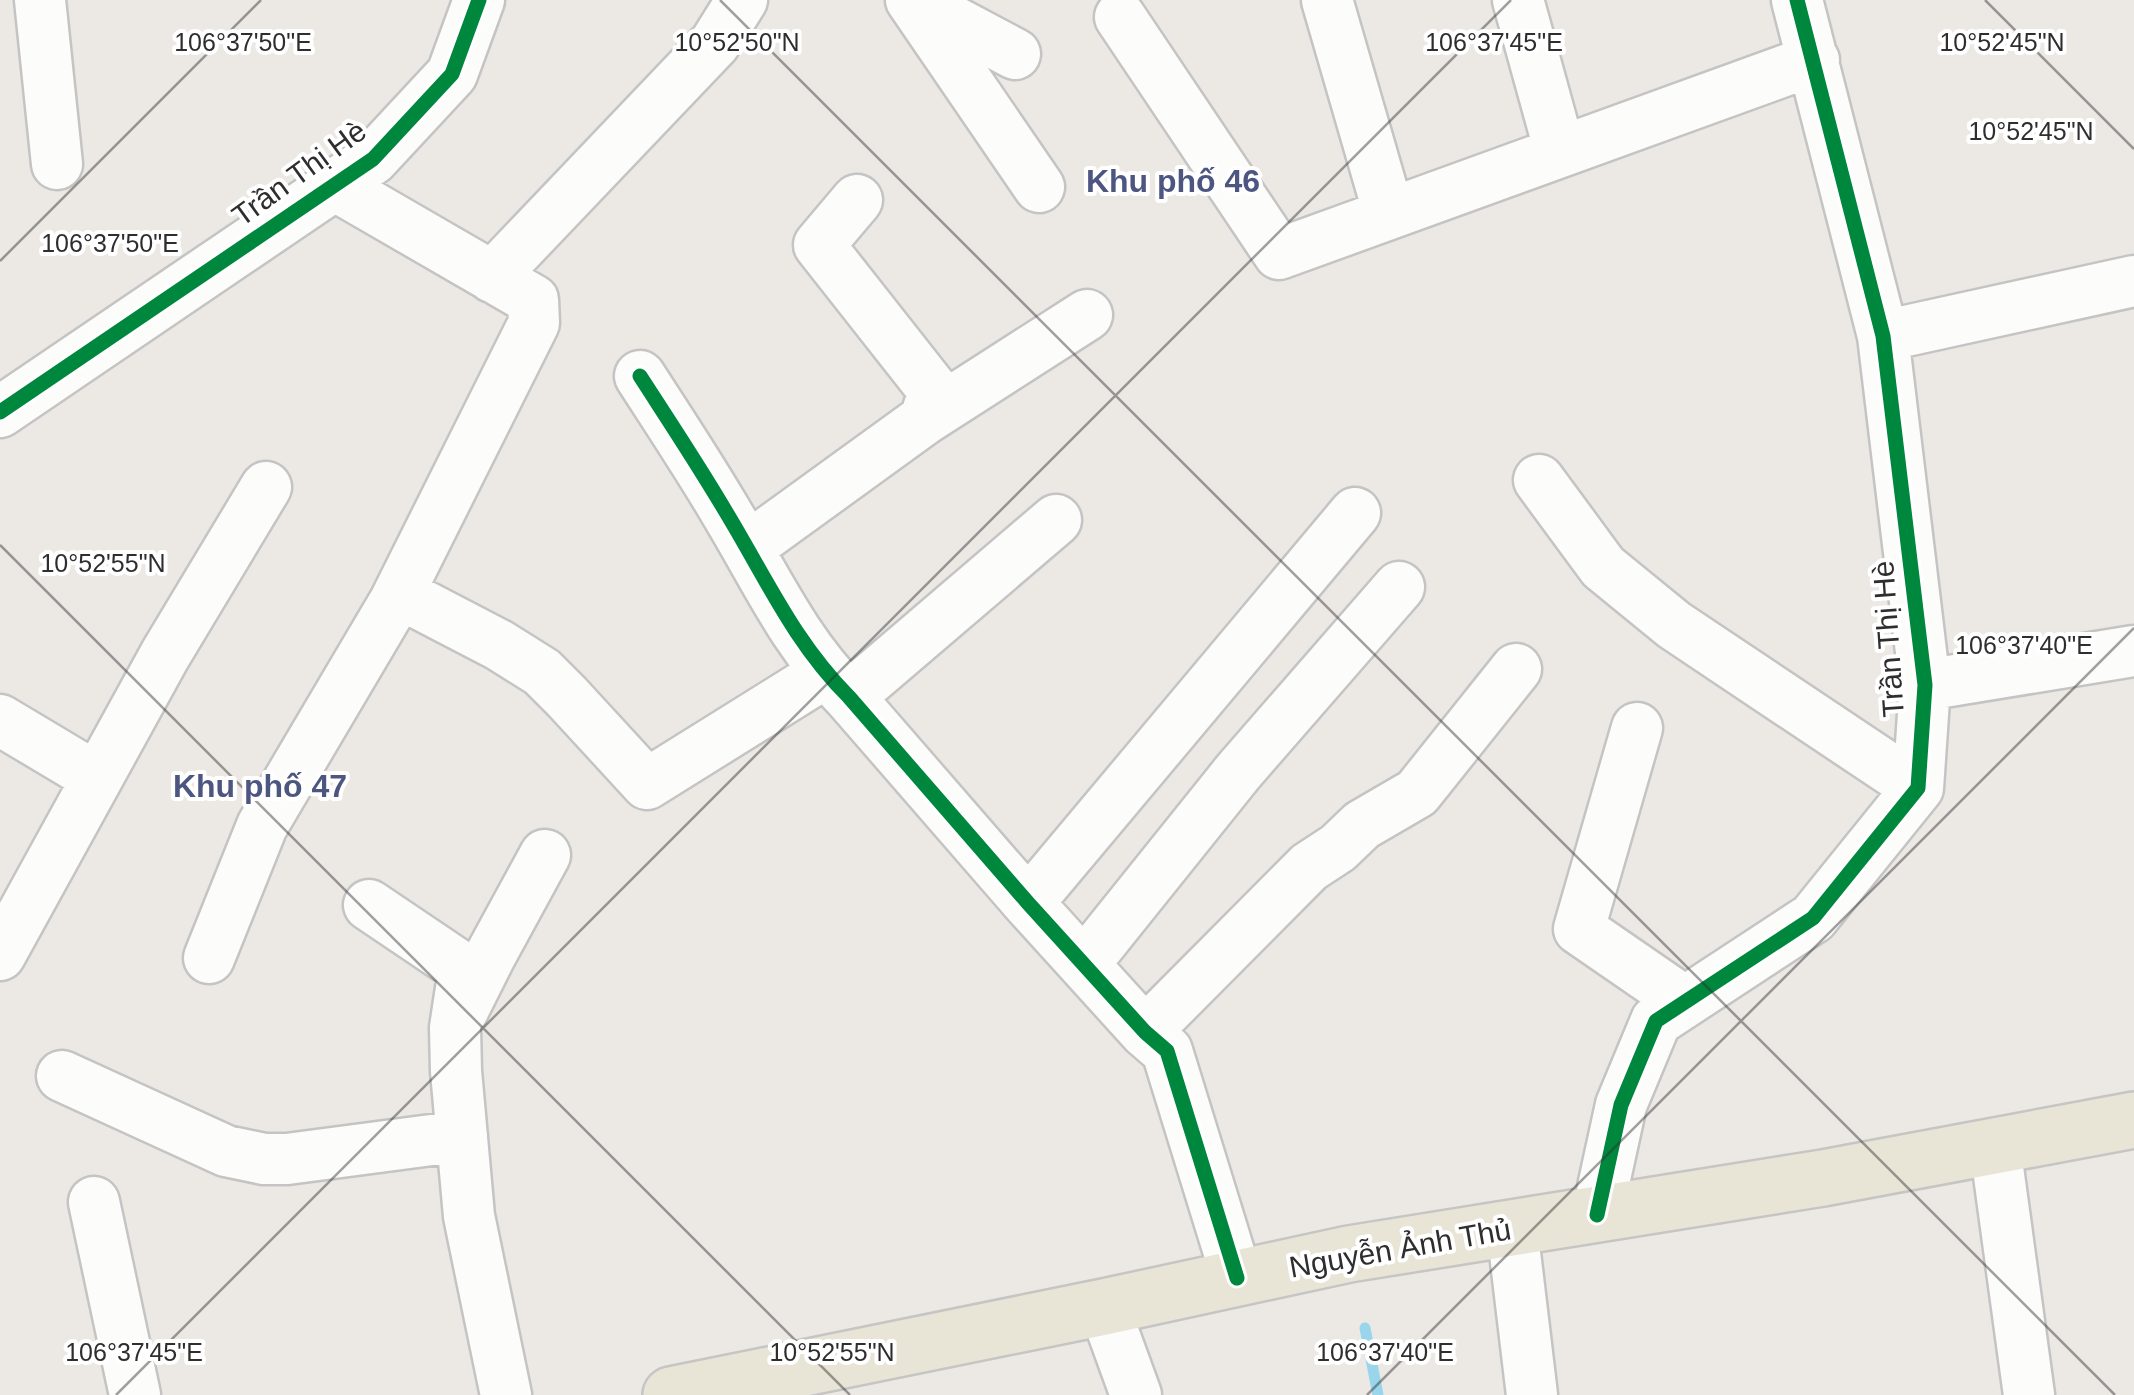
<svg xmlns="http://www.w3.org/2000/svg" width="2134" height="1395" font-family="Arial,sans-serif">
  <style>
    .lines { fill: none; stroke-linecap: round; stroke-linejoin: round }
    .stream { stroke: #99d6ec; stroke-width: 11 }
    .minor-casing { stroke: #c5c4c5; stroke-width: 55 }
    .major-casing { stroke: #c6c5c4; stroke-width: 60 }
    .minor { stroke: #fcfcfb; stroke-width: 50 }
    .major { stroke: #e8e4d6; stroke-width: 55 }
    .cycleway-casing { stroke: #fff; stroke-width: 21 }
    .cycleway { stroke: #00873e; stroke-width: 15 }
    .ticks { fill: none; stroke: #2e2e2e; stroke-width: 2.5; stroke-opacity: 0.45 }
    .labels { text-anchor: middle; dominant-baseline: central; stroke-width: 8; stroke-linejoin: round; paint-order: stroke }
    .street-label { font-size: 30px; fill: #2e2e2e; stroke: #fff }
    .neighbourhood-label { font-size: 32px; font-weight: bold; fill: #4d5680; stroke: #fff }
    .ticks-label { font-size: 25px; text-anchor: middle; fill: #2e2e2e; stroke: #fff; stroke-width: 8; stroke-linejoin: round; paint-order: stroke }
  </style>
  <rect width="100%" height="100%" fill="#ece8e4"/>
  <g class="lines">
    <!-- stream -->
    <path class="stream" d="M 1365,1328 L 1378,1395"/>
    <defs>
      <path id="minor" d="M 40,0 L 57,164
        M 911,0 L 1039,187
        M 1327,0 L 1389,214
        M 1518,0 L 1560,152
        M 917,2 L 1015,54
        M 1120,17 L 1279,254 L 1814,60
        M 492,277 L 715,43 L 742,0
        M 1883,336 L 2134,281
        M 640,376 C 669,421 699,466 726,512 C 766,578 794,642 849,697 L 1028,903 L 1145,1032 L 1167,1051 L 1237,1278
        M 0,412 L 373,159 L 452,74 L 479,0
        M 925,419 L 1087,315
        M 1539,480 L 1603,567 L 1674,625 L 1918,788
        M 747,548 L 925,419 L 934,391 L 819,245 L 857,200
        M 399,593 L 499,645 L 542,672 L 567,697 L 647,784 L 825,673
        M 1925,685 L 2134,651
        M 849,697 L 1056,520
        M 0,720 L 97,778
        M 1637,728 L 1579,929 L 1685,1002
        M 1028,903 L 1355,513
        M 369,905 L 464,969 L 455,1028 L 456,1071 L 469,1216 L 506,1395
        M 0,955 L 165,655 L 266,487
        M 209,958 L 262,826 L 395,601 L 534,323 L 533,300 L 336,186
        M 1084,964 L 1238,772 L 1399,587
        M 463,1010 L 490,956 L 545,855
        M 1145,1032 L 1309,867 L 1338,848 L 1362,825 L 1417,793 L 1516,669
        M 62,1076 L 226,1151 L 264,1159 L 287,1159 L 462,1136
        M 1995,1146 L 2029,1395
        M 94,1202 L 135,1395
        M 1597,1215 L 1621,1105 L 1656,1021 L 1813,918 L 1918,788 L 1925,685 L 1883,336 L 1797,0
        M 1512,1228 L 1532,1395
        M 1104,1307 L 1136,1395"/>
      <path id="major" d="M 671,1395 L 1104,1307 L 1349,1254 L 1823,1178 L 2134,1120"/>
    </defs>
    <!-- minor casing -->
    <use href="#minor" class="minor-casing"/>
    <!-- major casing -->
    <use href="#major" class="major-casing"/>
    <!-- minor -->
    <use href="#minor" class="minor"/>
    <!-- major -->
    <use href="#major" class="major"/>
    <defs>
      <path id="cycleway" d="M 640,376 C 669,421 699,466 726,512 C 766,578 794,642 849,697 L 1028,903 L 1145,1032 L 1167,1051 L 1237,1278
        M 0,412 L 373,159 L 452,74 L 479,0
        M 1597,1215 L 1621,1105 L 1656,1021 L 1813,918 L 1918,788 L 1925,685 L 1883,336 L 1797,0"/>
    </defs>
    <!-- cycleway casing -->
    <use href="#cycleway" class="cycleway-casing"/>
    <!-- cycleway -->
    <use href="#cycleway" class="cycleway"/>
  </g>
  <!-- ticks -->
  <path class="ticks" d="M 720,0 L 2115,1395M 1985,0 L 2134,149M 0,261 L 261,0M 0,545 L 850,1395M 116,1395 L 1511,0M 1367,1395 L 2134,628"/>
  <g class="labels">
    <!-- street labels -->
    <g class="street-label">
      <text transform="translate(299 173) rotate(-36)">Trần Thị Hè</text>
      <text transform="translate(1888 639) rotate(-94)">Trần Thị Hè</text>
      <text transform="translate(1400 1248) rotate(-10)">Nguyễn Ảnh Thủ</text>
    </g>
    <!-- neighbourhood labels -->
    <g class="neighbourhood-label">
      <text x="1173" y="181">Khu phố 46</text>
      <text x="260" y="786">Khu phố 47</text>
    </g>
  </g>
  <g class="ticks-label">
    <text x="243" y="51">106°37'50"E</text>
    <text x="737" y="51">10°52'50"N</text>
    <text x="1494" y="51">106°37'45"E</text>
    <text x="2002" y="51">10°52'45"N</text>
    <text x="2031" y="140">10°52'45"N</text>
    <text x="110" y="252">106°37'50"E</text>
    <text x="103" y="572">10°52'55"N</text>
    <text x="2024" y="654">106°37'40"E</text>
    <text x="134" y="1361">106°37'45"E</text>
    <text x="1385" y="1361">106°37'40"E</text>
    <text x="832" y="1361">10°52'55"N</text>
  </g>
</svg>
